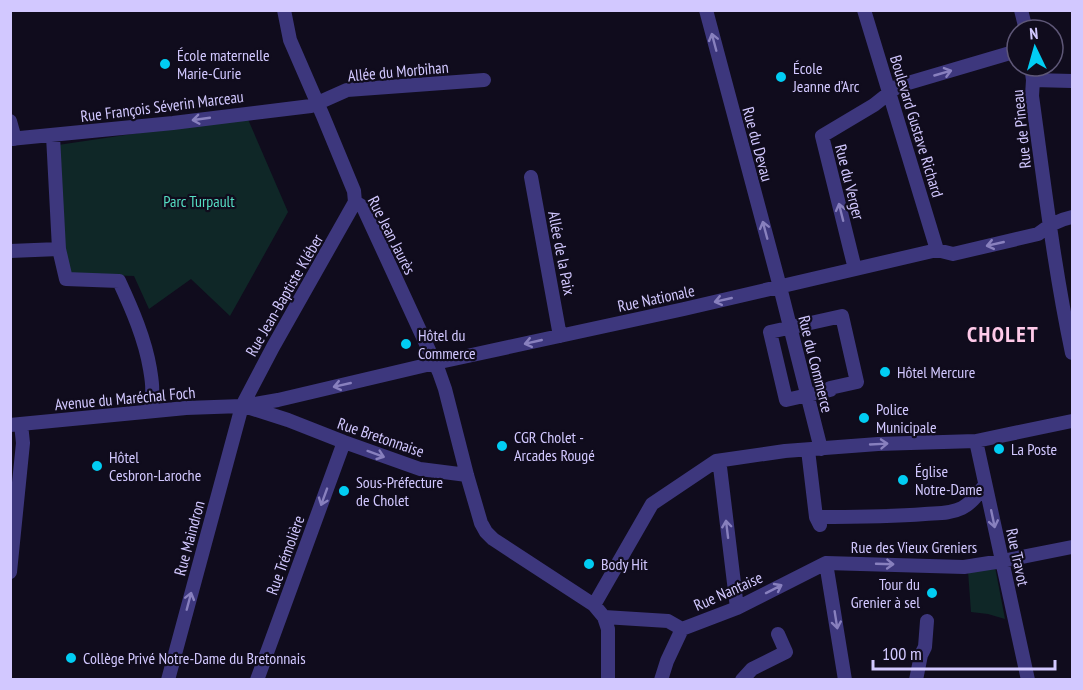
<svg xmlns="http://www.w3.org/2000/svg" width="1083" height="690" font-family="'PT Sans Narrow',sans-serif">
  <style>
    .green { fill: #0f2727 }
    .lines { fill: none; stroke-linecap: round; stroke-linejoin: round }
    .minor { stroke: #3d377d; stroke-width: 14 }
    .oneway { stroke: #8880be }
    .poi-dot { fill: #01cdf3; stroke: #100c1d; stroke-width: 2 }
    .labels { text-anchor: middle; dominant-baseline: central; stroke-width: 4.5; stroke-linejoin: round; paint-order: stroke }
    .poi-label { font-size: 16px; fill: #d2c8ff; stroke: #100c1d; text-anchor: start }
    .street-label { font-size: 16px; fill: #d2c8ff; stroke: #100c1d }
    .park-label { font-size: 16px; fill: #55dec3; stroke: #100c1d }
    .district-label { font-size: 22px; font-weight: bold; letter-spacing: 1.5px; fill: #ffcae9; stroke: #100c1d }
  </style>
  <rect width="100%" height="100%" fill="#100c1d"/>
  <!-- green -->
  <path class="green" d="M 247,117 L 288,212 L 230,316 L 191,279 L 149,309 L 134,276 L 71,274 L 62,249 L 58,145 Z
    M 995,567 L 1005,619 L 988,614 L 971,612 L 968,571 Z"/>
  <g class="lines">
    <!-- minor -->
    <path class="minor" d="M 284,10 L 290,40 L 323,116 L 354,191 L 355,202
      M 706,10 L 780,287 L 821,449
      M 864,10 L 937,250
      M 1021,10 L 1026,30
      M 1031,66 L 1033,80 L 1032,96 C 1044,182 1054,268 1072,353
      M 1033,80 L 1072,81
      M 10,121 L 15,139
      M 53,136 L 59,249 L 66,279 L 119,281 C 132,309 145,339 150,369 C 151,376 153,385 152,393 C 152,399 151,404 152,411
      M 10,139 L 173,123 L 311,106 L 347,90 L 484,80
      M 531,177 L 560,336
      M 355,202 L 363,207 L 439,372 L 445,389 L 467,475 L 481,523 L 486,532 L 493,539 L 594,605 L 604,617 L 608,629 L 608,680
      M 10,251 L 59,249
      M 855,269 L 822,136 L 874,105 L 898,86 L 1017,51
      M 842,316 L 857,382 L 830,388 L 830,390 L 786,400 L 770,332 Z
      M 244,406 L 288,420 L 344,442 L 420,469 L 467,475
      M 10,425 L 186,408 L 242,406 L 278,400 L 435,363 L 684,309 L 937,250 L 953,254 L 1038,234 C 1049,225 1058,220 1072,217
      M 976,441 L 1028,680
      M 808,450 L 816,517 L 820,525
      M 716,461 L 720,467 L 737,608
      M 816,517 C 852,517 889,517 925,514 C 937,513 950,514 962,508 C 972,503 978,494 985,485
      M 826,563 L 845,680
      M 10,572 L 23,443 L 21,424
      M 594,605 L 652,504 L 716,461 L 785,451 L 878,444 L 976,441 L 1072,421
      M 604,617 L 668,621 L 682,629
      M 682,629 L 737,608 L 826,563 L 964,567 L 1002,561 L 1072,547
      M 168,680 L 242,406 L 273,347 L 355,202
      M 257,680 L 344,442
      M 661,680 L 667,661 L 682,629
      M 742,680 L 752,669 L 786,652 L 778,634
      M 916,680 L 921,655 L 925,647 L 927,621"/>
  </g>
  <!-- one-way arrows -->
  <defs><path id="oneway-shaft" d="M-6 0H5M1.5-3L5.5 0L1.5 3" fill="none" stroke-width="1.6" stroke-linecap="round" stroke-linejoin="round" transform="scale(1.5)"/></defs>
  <g class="oneway">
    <use href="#oneway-shaft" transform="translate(714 42) rotate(-105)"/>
    <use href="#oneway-shaft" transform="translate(943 73) rotate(-16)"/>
    <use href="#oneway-shaft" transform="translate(201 119) rotate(172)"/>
    <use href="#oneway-shaft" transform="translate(841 212) rotate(-104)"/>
    <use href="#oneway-shaft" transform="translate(765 230) rotate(-105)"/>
    <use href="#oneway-shaft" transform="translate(995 244) rotate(167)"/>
    <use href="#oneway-shaft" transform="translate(723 300) rotate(167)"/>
    <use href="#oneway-shaft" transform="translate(533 342) rotate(167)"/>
    <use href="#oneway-shaft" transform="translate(342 385) rotate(167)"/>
    <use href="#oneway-shaft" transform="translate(879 444) rotate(-3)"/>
    <use href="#oneway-shaft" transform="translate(376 454) rotate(20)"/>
    <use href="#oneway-shaft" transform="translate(324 497) rotate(110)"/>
    <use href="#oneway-shaft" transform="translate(993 519) rotate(78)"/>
    <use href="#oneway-shaft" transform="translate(727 529) rotate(-97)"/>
    <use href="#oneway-shaft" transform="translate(885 564) rotate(2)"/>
    <use href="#oneway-shaft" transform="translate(774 589) rotate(-27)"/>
    <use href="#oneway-shaft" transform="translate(189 601) rotate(-75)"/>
    <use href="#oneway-shaft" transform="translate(836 620) rotate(81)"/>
  </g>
  <!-- markers -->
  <g class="poi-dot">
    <circle cx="165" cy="64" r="6"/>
    <circle cx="781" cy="77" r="6"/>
    <circle cx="406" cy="344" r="6"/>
    <circle cx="885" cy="372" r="6"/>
    <circle cx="864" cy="418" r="6"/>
    <circle cx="502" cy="446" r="6"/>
    <circle cx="999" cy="449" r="6"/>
    <circle cx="97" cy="466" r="6"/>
    <circle cx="903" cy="480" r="6"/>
    <circle cx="344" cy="491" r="6"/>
    <circle cx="589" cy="564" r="6"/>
    <circle cx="932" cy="593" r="6"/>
    <circle cx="71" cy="658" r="6"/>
  </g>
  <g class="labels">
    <!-- poi labels -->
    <g class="poi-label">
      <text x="177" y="55">École maternelle<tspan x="177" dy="18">Marie-Curie</tspan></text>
      <text x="793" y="68">École<tspan x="793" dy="18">Jeanne d’Arc</tspan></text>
      <text x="418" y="335">Hôtel du<tspan x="418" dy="18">Commerce</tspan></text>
      <text x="897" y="372">Hôtel Mercure</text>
      <text x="876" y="409">Police<tspan x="876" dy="18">Municipale</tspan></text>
      <text x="514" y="437">CGR Cholet -<tspan x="514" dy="18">Arcades Rougé</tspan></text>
      <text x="1011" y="449">La Poste</text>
      <text x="109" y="457">Hôtel<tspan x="109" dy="18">Cesbron-Laroche</tspan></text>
      <text x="915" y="471">Église<tspan x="915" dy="18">Notre-Dame</tspan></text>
      <text x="356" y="482">Sous-Préfecture<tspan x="356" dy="18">de Cholet</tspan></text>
      <text x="601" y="564">Body Hit</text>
      <text x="920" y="584" text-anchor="end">Tour du<tspan x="920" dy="18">Grenier à sel</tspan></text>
      <text x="83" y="658">Collège Privé Notre-Dame du Bretonnais</text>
    </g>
    <!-- street labels -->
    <g class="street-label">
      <text transform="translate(398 71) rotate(-5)">Allée du Morbihan</text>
      <text transform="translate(162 106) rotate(-7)">Rue François Séverin Marceau</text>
      <text transform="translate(917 126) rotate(73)">Boulevard Gustave Richard</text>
      <text transform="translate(1021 129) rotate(-96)">Rue de Pineau</text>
      <text transform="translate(758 144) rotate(75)">Rue du Devau</text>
      <text transform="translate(850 182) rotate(76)">Rue du Verger</text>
      <text transform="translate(392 235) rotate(63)">Rue Jean Jaurès</text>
      <text transform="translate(562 253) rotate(79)">Allée de la Paix</text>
      <text transform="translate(284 295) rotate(-60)">Rue Jean-Baptiste Kléber</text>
      <text transform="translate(656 298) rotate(-12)">Rue Nationale</text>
      <text transform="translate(816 364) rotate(76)">Rue du Commerce</text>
      <text transform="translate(125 398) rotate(-5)">Avenue du Maréchal Foch</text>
      <text transform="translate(381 437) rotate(19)">Rue Bretonnaise</text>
      <text transform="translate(189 538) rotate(-75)">Rue Maindron</text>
      <text x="914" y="547">Rue des Vieux Greniers</text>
      <text transform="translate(285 555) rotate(-70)">Rue Trémolière</text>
      <text transform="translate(1018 557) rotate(78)">Rue Travot</text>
      <text transform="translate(728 591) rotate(-24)">Rue Nantaise</text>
    </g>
    <!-- park labels -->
    <g class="park-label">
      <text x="199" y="201">Parc Turpault</text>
    </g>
    <!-- district labels -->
    <g class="district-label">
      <text x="1003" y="334">CHOLET</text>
    </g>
  </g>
  <!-- border -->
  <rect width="1083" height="690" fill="none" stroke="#d2c8ff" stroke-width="24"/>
  <!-- north arrow -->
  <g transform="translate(1035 48) rotate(355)"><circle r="28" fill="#100c1d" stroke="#5e5777" stroke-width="1.5"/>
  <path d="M0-4.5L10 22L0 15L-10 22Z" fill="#01cdf3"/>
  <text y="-9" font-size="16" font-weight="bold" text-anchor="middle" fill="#d2c8ff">N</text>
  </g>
  <!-- scale -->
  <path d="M873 660v9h182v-9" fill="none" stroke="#d2c8ff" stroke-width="3"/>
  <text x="882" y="660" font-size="18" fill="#d2c8ff" stroke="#100c1d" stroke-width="4.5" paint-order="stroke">100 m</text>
</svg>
